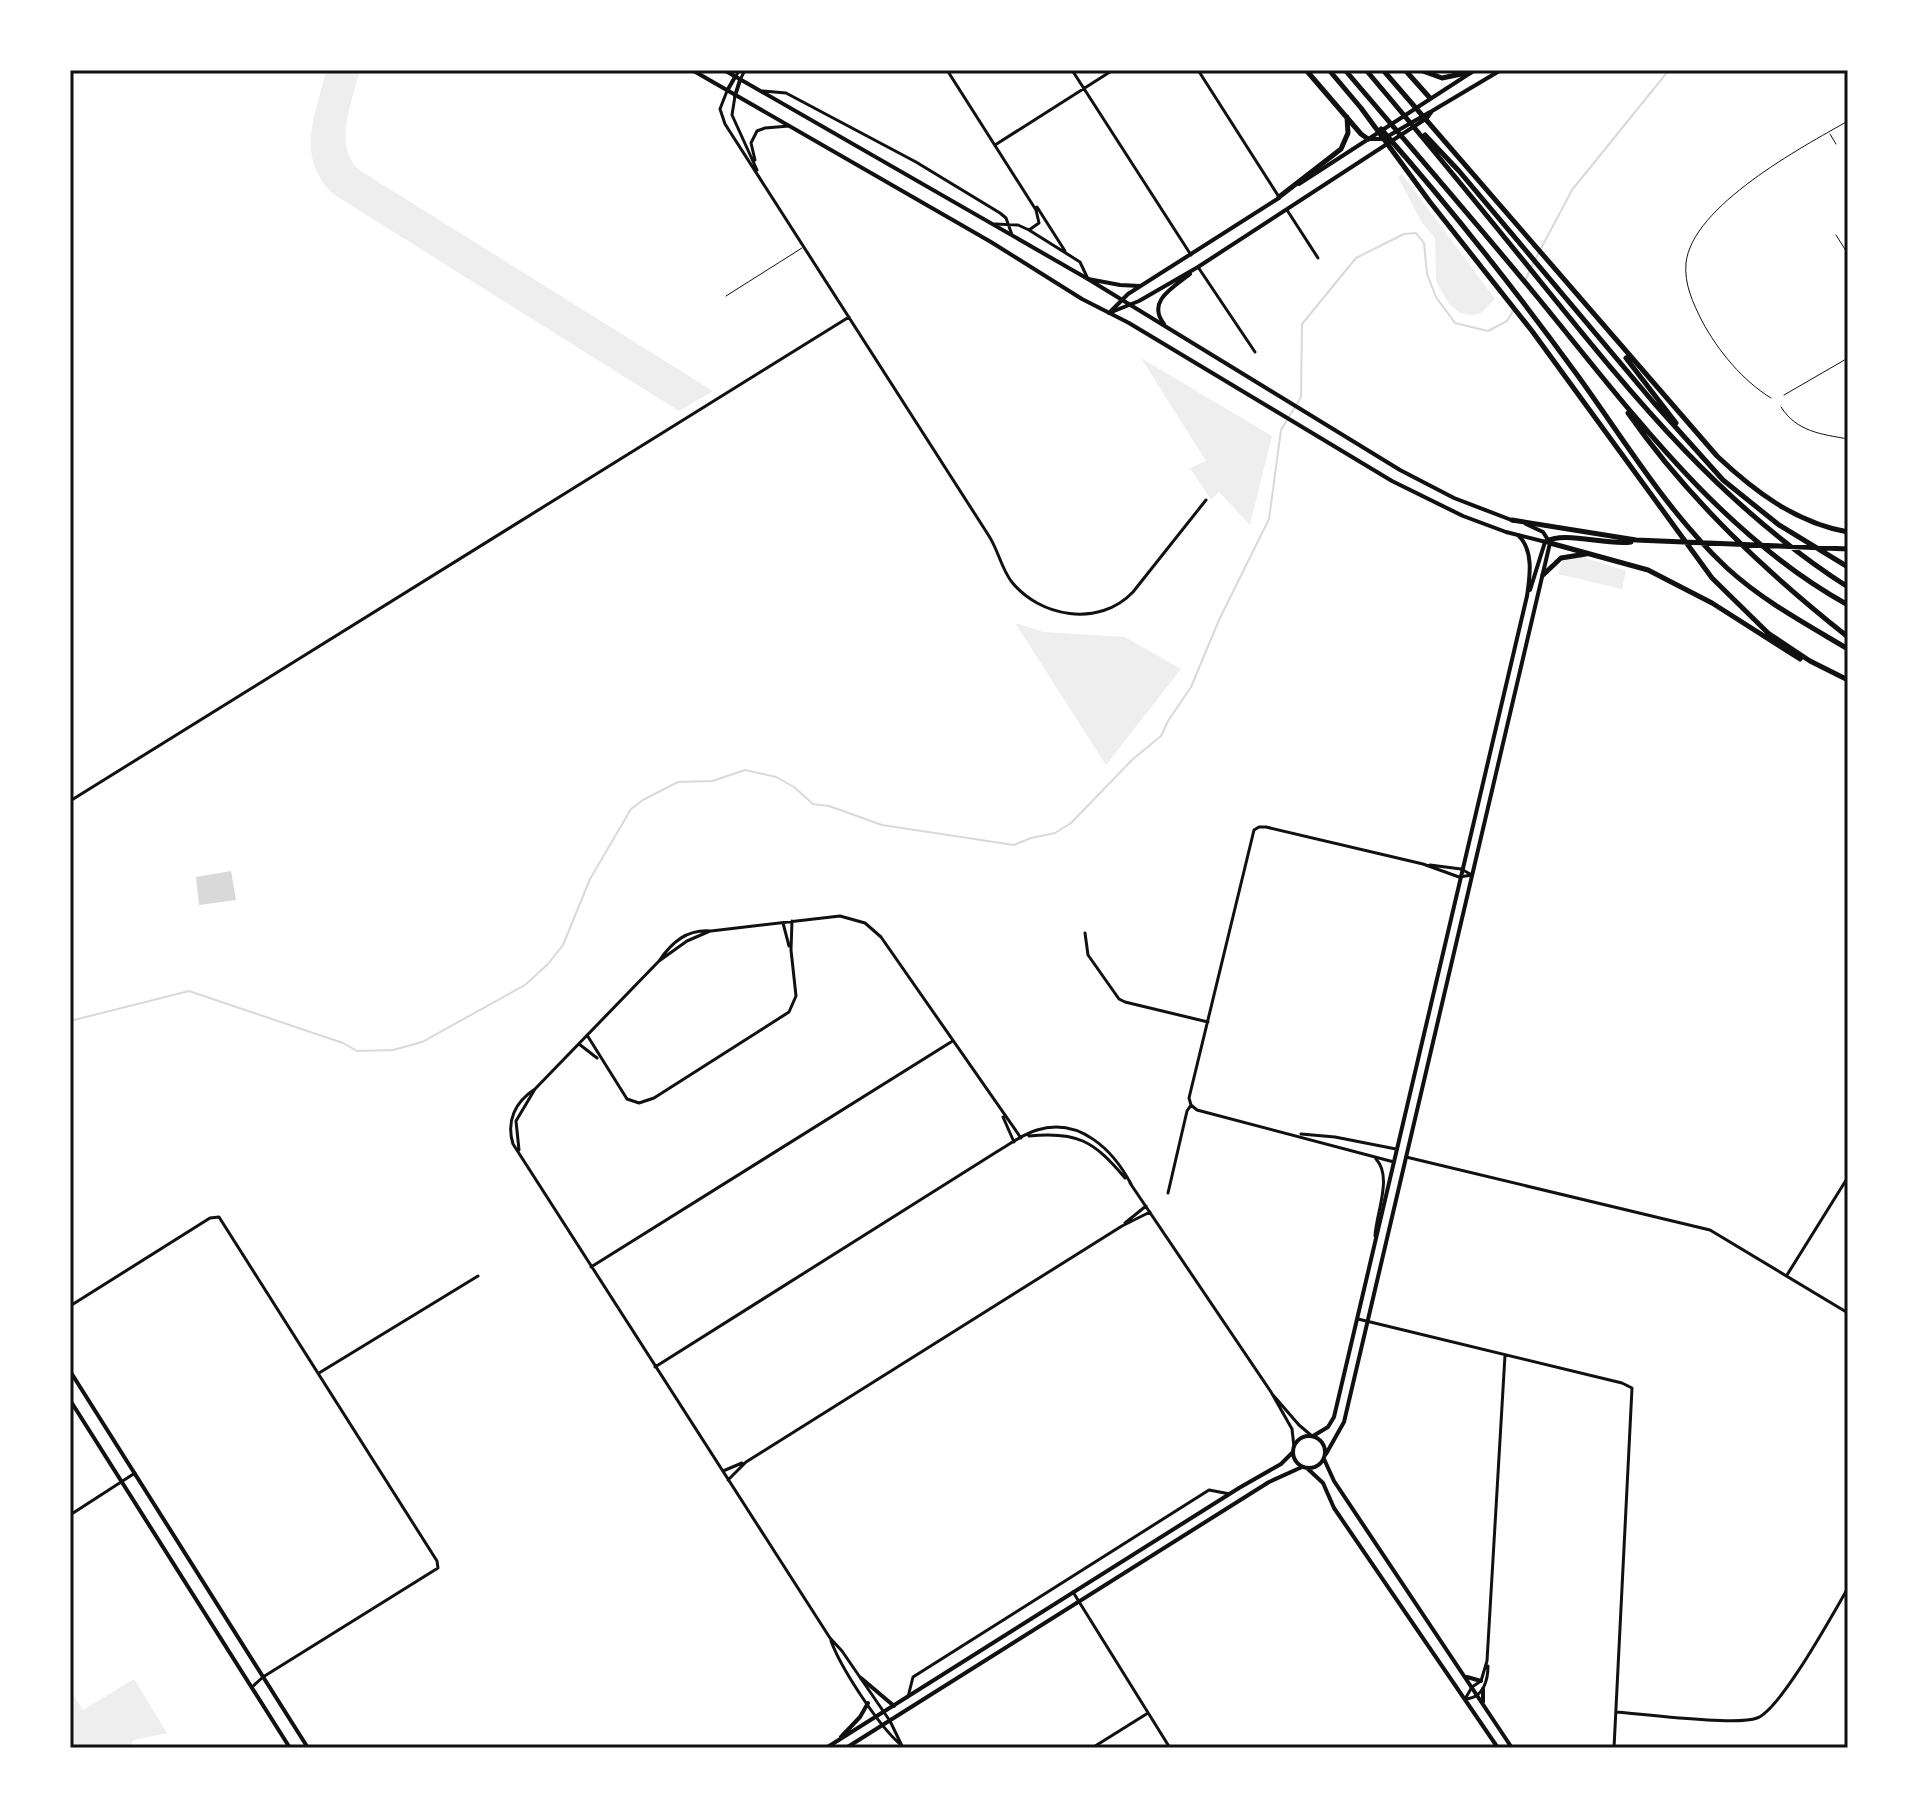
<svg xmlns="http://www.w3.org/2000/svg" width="1918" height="1818" font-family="'IBM Plex Sans',sans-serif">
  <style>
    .green { fill: #eee }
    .water { fill: #d9d9d9 }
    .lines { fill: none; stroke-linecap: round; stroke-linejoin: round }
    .stream { stroke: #d9d9d9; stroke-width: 2 }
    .service { stroke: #111; stroke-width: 1 }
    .minor { stroke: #111; stroke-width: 3 }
    .tertiary { stroke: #111; stroke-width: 3 }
    .primary { stroke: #111; stroke-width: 4 }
    .trunk { stroke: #111; stroke-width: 4 }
    .motorway { stroke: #111; stroke-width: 5 }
    .neatline { fill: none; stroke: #111; stroke-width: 3 }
  </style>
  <rect width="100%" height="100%" fill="#fff"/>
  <!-- green -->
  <path class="green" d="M 326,70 L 360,70 C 353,100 332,146 359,170 L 713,391 L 679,411 L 333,194 C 294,157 316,115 326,70 Z
    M 1402,174 L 1495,299 L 1481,313 L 1473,315 L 1460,313 L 1449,304 L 1436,281 L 1435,238 L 1422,223 L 1398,177 Z
    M 1141,358 L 1272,436 L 1250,525 L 1219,492 L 1211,500 L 1190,468 L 1206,461 Z
    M 1573,557 L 1582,557 L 1626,571 L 1622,589 L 1558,574 L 1562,561 Z
    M 1015,623 L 1044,632 L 1125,637 L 1181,669 L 1106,765 Z
    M 134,1679 L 167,1733 L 134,1740 L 128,1748 L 70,1748 L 70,1690 L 83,1710 Z"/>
  <!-- water -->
  <path class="water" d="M 231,871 L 236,900 L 199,905 L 196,877 Z"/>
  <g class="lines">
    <!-- stream -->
    <path class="stream" d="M 1536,258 L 1572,190 L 1669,70
      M 1526,279 L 1533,263
      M 70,1021 L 189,991 L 343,1043 L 357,1051 L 393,1050 L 422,1042 L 525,985 L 548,964 L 563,945 L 590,879 L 631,809 L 643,800 L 678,782 L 712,781 L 745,770 L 776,777 L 794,787 L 813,804 L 829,806 L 882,825 L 1014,845 L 1031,838 L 1055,833 L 1071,823 L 1133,759 L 1161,736 L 1168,721 L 1191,687 L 1219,620 L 1269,519 L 1281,430 L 1301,397 L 1302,324 L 1356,258 L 1404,234 L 1416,233 L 1424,243 L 1427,274 L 1436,297 L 1455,323 L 1488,331 L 1507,321 L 1513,311"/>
    <!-- service -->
    <path class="service" d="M 1830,134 L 1836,144
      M 1836,235 L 1848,254
      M 726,296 L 802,248
      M 1784,395 L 1848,358
      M 1771,398 C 1743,381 1718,351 1702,321 C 1693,303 1684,284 1686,263 C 1692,206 1802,147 1848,121
      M 1781,407 C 1797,432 1821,434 1848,439"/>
    <!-- minor -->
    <path class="minor" d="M 947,70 L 1036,210 L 1039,223 L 1029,230
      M 1072,70 L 1191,255
      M 1198,70 L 1279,197
      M 735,77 L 740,70
      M 740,80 L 745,70
      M 727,91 L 720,109 L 725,124 L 989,536 C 998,550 1001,567 1011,581 C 1039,617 1099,628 1133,592 L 1206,500
      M 763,91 L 786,93 L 916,162 L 1000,213 L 1006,218 L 1012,235
      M 735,96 L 732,115 L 757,170
      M 995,145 L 1113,70
      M 755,160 L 751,143 L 757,131 L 765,128 L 789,126
      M 1037,207 L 1065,251
      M 1287,210 L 1318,258
      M 995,224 L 1018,225 L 1029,230 L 1080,262 L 1088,279
      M 1198,267 L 1255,352
      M 70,801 L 849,317
      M 1430,865 L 1461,869 L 1472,875
      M 783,923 L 789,946
      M 1085,933 L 1088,955 L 1119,999 L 1125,1002 L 1208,1022
      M 659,961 C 672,942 687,929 711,931 L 840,916 L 865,923 L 881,937 L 1021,1138
      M 587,1035 L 627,1099 L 639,1103 L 654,1098 L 789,1012 L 796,996 L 791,950 L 792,921
      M 579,1044 L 597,1058
      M 535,1089 C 515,1102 506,1121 513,1144 L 830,1638 L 842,1651 L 890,1721 L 903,1748
      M 1191,1105 L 1197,1110 L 1394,1162
      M 1003,1117 L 1014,1142
      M 1301,1134 L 1335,1137 L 1396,1149
      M 1029,1136 C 1077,1131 1094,1141 1125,1178
      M 519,1150 L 516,1121 L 535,1089 L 659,961 L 687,941 L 710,931
      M 1130,1183 L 1271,1392 L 1292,1429 L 1294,1447
      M 1168,1193 L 1187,1111 L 1191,1105 L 1189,1098 L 1254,830 L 1259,827 L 1266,827 L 1423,864 L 1459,877 L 1472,875
      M 1125,1223 L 1146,1206
      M 1375,1236 C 1376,1213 1393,1177 1376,1159
      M 591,1267 L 951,1042
      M 1787,1275 L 1848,1177
      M 70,1306 L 210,1218 L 219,1217 L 437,1561 L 438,1568 L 263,1677 L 252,1687
      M 1358,1319 L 1622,1383 L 1632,1388 L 1614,1748
      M 655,1367 L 998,1151 C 1010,1144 1023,1134 1037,1130 C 1080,1117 1113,1150 1131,1184
      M 319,1373 L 478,1276
      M 1273,1395 L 1299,1425 L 1312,1436
      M 723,1471 L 742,1463
      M 728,1480 L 746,1462 L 1122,1226 L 1150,1212
      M 70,1515 L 135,1473
      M 1073,1592 L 1170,1748
      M 831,1641 C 841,1668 878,1725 900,1744
      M 908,1697 L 913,1677 L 1209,1490 L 1230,1494
      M 1465,1699 L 1472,1687 L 1481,1681 L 1487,1661 L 1505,1355
      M 1467,1699 C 1483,1697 1488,1681 1488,1666
      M 1616,1712 C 1643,1714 1737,1726 1757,1718 C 1781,1709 1832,1615 1848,1588
      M 1092,1748 L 1148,1713"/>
    <!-- tertiary -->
    <path class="tertiary" d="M 1406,1157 L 1710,1230 L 1848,1313"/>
    <!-- primary -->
    <path class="primary" d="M 1368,139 L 1383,139 L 1430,112
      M 1299,184 L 1475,70
      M 1088,279 L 1120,285 L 1140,286
      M 1111,311 L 1128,294 L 1279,198
      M 1109,313 L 1139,301 L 1198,267 L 1427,118 L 1432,111 L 1501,70
      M 1164,324 C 1146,301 1174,287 1190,274
      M 1530,590 L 1545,542
      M 70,1371 L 308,1748
      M 70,1400 L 290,1748
      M1293 1452a16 16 0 1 1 32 0a16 16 0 1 1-32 0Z
      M 1313,1436 L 1328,1427 L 1334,1417 L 1527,596 C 1530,576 1534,550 1518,535
      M 1326,1454 L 1344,1422 L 1550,543
      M 1324,1459 L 1334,1481 L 1512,1748
      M 1308,1469 L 1323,1483 L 1334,1508 L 1498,1748
      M 1467,1677 L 1481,1681
      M 861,1678 L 894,1706
      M 1483,1702 L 1483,1689
      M 841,1737 L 860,1717 L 868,1703
      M 826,1748 L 1239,1488 L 1281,1464 L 1293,1452
      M 846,1748 L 1269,1482 L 1302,1467"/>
    <!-- trunk -->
    <path class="trunk" d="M 692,70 L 991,242 L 1082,299 L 1129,323 L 1392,481 L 1463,516 L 1506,532 L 1550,543 L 1543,532 L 1526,524
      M 724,70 L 1088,279 L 1400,470 L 1454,498 L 1514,521
      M 727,91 L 735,77
      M 735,96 L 740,80"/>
    <!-- motorway -->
    <path class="motorway" d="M 1306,70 L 1361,134 L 1368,139
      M 1329,70 L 1361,108 L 1430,202 L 1532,331 L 1712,578 L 1768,633 L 1810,661 L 1848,680
      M 1345,70 C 1408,144 1472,218 1534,293 C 1627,406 1718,533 1848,605
      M 1366,70 C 1426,141 1485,213 1544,286 C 1636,400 1723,507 1848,587
      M 1383,70 L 1717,456 C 1754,491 1796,523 1848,532
      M 1405,70 L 1430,98
      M 1420,70 L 1442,78 L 1471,72
      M 1381,129 C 1451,208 1516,291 1578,376 C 1625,441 1668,513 1727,568 C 1763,601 1806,624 1848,649
      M 1425,135 L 1459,171 L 1654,403 L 1723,480 L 1779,525 L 1848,567
      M 1279,197 L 1341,149 L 1348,133 L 1347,117
      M 1626,358 L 1676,423
      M 1628,413 C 1689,500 1766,572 1848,637
      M 1512,520 L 1636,540 L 1848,549
      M 1545,542 C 1564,530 1606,546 1631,542
      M 1550,543 L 1648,570 L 1712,603 L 1800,659
      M 1543,575 L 1561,558 L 1586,554"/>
  </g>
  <!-- border -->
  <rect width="1918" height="1818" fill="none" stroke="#ffffff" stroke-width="144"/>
  <rect x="72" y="72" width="1774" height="1674" class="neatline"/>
</svg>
